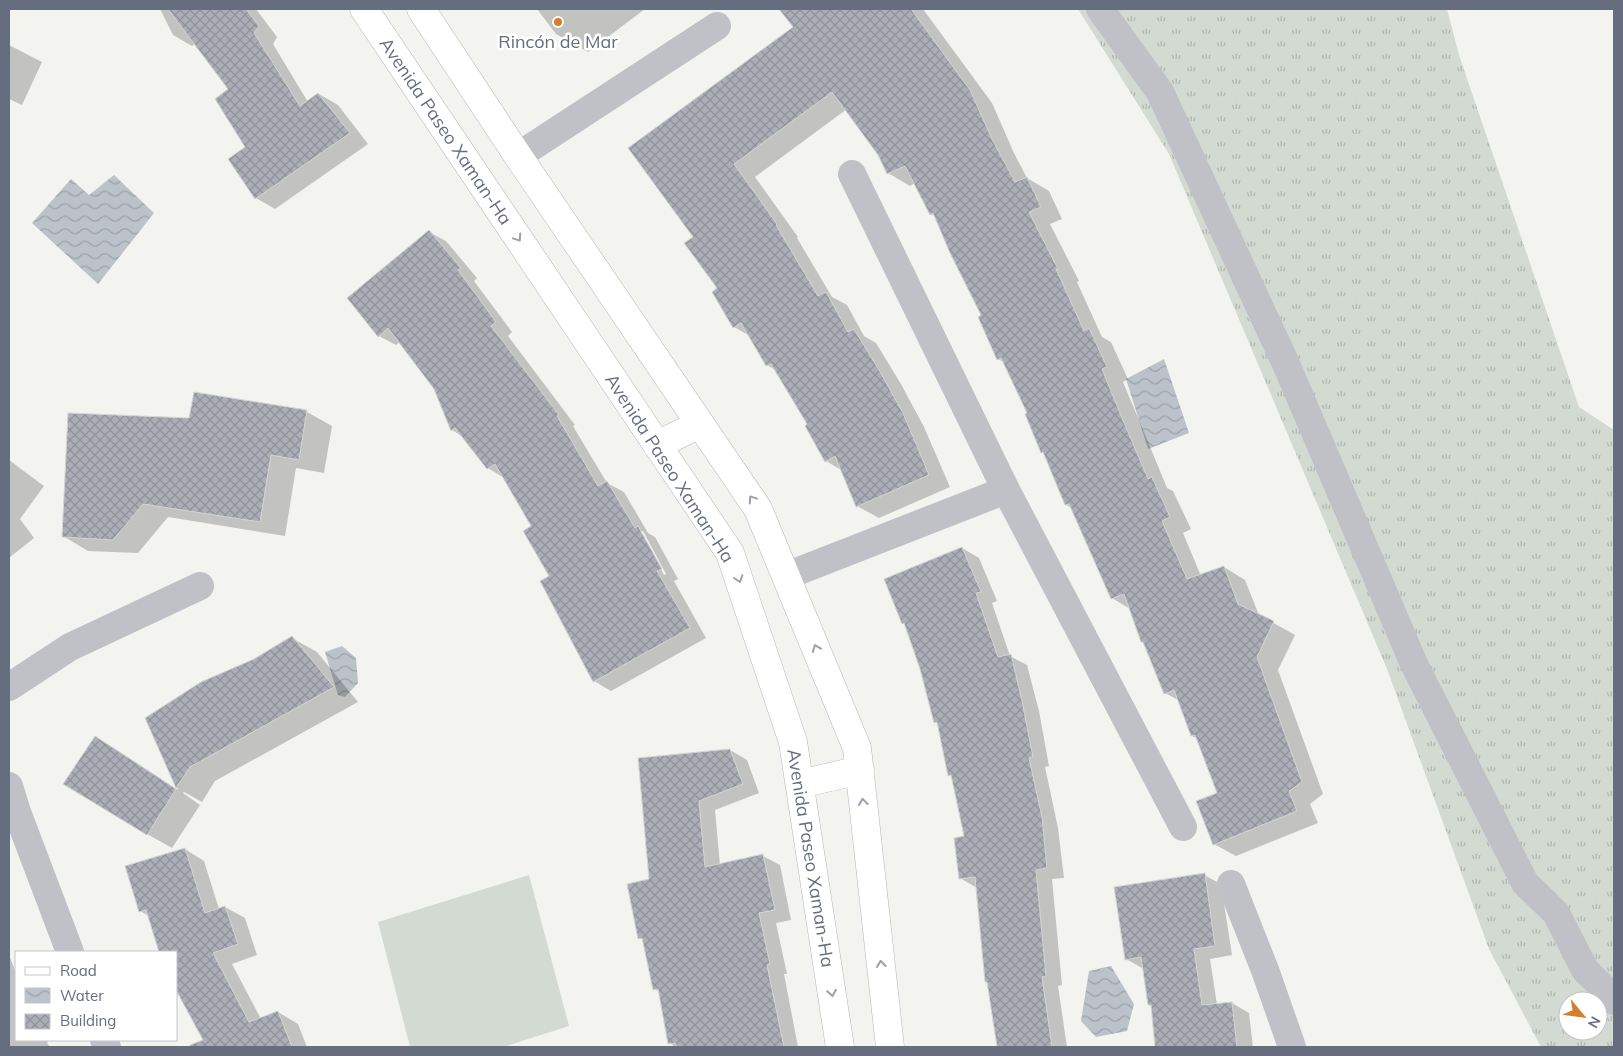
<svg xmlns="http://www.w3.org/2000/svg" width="1623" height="1056" font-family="Mulish,sans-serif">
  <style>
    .grass { fill: url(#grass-tufts); fill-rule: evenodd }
    .pitch { fill: #d3dad2 }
    .water { fill: url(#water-waves) }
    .shadow { fill: #0003; fill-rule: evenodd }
    .building { fill: url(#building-cross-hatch); stroke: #d4d5d3 }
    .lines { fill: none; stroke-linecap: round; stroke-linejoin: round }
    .major-casing { stroke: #b3b5b9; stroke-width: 29 }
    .minor { stroke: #bfc1c6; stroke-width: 28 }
    .major { stroke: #fff; stroke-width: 28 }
    .oneway { stroke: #9ba0ac }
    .poi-dot { fill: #d57e2f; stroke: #fff; stroke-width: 2 }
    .labels { text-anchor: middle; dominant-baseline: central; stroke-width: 5; stroke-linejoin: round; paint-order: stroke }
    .poi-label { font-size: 18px; fill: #656d7f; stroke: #fff }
    .street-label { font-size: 18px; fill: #656d7f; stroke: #fff }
  </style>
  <defs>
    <pattern id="grass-tufts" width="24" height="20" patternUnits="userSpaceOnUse" patternTransform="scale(1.25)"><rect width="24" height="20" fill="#d3dad2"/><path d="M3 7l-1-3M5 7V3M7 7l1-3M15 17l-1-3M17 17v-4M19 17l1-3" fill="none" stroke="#afb5b0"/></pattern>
    <pattern id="water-waves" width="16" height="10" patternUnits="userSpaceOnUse" patternTransform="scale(1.25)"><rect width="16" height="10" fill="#bcc2c9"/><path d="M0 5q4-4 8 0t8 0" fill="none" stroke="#9ca2a8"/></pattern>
    <pattern id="building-cross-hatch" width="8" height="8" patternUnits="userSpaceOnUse" patternTransform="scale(1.25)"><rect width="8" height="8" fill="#abaeb6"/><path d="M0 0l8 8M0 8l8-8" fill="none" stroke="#8f9299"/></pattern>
  </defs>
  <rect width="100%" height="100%" fill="#f3f4f0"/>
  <!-- grass -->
  <path class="grass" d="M 1078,9 L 1447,9 L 1459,55 L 1579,407 L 1614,430 L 1614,1047 L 1541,1047 L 1489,949 L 1387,669 L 1169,154 ZM 1568,1001 L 1598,1001 L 1598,1031 L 1568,1031 Z"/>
  <!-- pitch -->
  <path class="pitch" d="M 529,875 L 569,1026 L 503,1047 L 410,1047 L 378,922 Z"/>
  <!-- water -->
  <path class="water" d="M 114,175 L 154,213 L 98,284 L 32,223 L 71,179 L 89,195 Z
    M 1164,359 L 1189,433 L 1148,449 L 1126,379 Z
    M 342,646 L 356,658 L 358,683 L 345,697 L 338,695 L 325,652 Z
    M 1111,966 L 1134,1004 L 1127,1031 L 1096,1037 L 1081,1021 L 1089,971 Z"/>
  <!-- shadow -->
  <path class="shadow" d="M 160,9 L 256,9 L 277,37 L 273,44 L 308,102 L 319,94 L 338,105 L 368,144 L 275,209 L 256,198 L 247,147 L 230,90 L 195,43 L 192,46 L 173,35 Z
    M 537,9 L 645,9 L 588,52 L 556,34 Z
    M 781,9 L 923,9 L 992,103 L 1014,153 L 1027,178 L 1049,191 L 1062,219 L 1050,224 L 1079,281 L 1077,282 L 1102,337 L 1111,342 L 1128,379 L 1123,382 L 1144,432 L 1167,488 L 1173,491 L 1191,529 L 1183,533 L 1201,576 L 1224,567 L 1245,580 L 1259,615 L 1295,635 L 1278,670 L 1323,794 L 1310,804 L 1318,823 L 1236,856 L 1214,844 L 1219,794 L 1198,739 L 1192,736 L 1180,701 L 1165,693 L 1144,643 L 1142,642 L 1130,609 L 1112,598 L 1072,508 L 1066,505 L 1044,454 L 1042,452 L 1029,414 L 1005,363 L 998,359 L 983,316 L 935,216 L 931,214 L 915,183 L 910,186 L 888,173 L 879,154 L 847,109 L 755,177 L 798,237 L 797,238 L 832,297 L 847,305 L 864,336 L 876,343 L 901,384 L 924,427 L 950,487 L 879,518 L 857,506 L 843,471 L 826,461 L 809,425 L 777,371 L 767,365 L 750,336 L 734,327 L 719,289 L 694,237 L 794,28 Z
    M 9,45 L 42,62 L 22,105 L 9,99 L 9,100 Z
    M 429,232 L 446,241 L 477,278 L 474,281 L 512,332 L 508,336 L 575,425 L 573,426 L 607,483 L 624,492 L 648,533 L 655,537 L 678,579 L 674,581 L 706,638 L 611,691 L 594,681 L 551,577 L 533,526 L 504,478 L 488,468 L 465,438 L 452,430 L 435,388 L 400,342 L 396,345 L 379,336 ZM 640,531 L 643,531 L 666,574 L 664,575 Z
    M 307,412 L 332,426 L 324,473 L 296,468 L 285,536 L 168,517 L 138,553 L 88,551 L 63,536 L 190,419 Z
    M 9,460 L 44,486 L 20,519 L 34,538 L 9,558 Z
    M 962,548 L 979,558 L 997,601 L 992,603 L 1010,656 L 1027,665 L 1039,711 L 1049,766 L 1045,767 L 1058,828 L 1064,878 L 1052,879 L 1062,985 L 1058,986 L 1067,1047 L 998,1047 L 977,888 L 960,878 L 966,837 L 953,777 L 949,775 L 938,724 L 935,722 L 921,669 L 906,625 L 903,623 Z
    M 292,638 L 317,652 L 358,702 L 215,781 L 202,802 L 184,792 L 183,793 L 200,805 L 172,848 L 147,834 L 96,737 L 120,752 L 178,790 L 147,719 L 255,660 Z
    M 730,750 L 747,760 L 759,793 L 715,810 L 720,865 L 763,856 L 780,865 L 791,920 L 776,923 L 787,974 L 784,974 L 798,1047 L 676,1047 L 669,1043 L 660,992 L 654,989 L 644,941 L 640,938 L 650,880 Z
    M 185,849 L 204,861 L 219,909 L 225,907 L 245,918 L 257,955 L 232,964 L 261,1019 L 278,1012 L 298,1024 L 307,1047 L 197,1047 L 196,1044 L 205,1041 L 176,952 L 161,952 L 149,916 L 140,911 Z
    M 1204,875 L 1221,884 L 1232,955 L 1210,959 L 1217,1005 L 1232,1003 L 1249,1013 L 1253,1047 L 1257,1047 L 1157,1047 L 1153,1007 L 1149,1005 L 1144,969 L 1126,959 Z
    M 9,955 L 16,973 L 16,1040 L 49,1040 L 47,1043 L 50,1047 L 9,1047 Z"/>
  <!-- building -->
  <path class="building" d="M 168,9 L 246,9 L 259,26 L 254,33 L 300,106 L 318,93 L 350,133 L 255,199 L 228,159 L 245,147 L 215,99 L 228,89 Z
    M 779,9 L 911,9 L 970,90 L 992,139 L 1015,182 L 1027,177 L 1041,207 L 1029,212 L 1058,269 L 1056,269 L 1084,331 L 1089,328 L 1107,367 L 1102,369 L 1122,418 L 1148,479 L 1152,477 L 1170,517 L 1162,521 L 1187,579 L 1224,566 L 1238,604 L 1274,621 L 1257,657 L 1302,782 L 1289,791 L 1297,811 L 1213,845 L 1196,801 L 1217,793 L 1195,735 L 1191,736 L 1174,690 L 1164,694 L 1143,642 L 1141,642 L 1124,594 L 1111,599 L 1069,504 L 1065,505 L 1043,452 L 1041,453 L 1025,414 L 1027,413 L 1001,358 L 997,360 L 978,317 L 981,315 L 950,253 L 933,213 L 930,215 L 905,166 L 887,174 L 878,155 L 832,92 L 734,164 L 777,224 L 776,225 L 818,296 L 826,292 L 848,332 L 854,329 L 879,370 L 903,413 L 929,475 L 856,507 L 835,456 L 825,462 L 805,426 L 807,424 L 771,364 L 766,366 L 741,323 L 733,328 L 712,292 L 717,288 L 684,243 L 693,237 L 628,148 L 793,27 Z
    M 429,230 L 461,268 L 458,270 L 496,322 L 491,326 L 559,415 L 557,416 L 598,486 L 607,481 L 635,528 L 638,526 L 662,569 L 657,571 L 690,628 L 593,682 L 540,581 L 549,576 L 523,531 L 531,526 L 495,464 L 487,469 L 455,428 L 451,431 L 434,389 L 388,328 L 378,337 L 347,298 Z
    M 194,392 L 307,410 L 299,460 L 271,455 L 260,522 L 143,504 L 113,540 L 62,537 L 68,413 L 189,418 Z
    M 962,547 L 981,592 L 976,593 L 998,657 L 1011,654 L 1022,701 L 1033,757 L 1029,758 L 1042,817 L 1047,868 L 1036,870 L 1046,976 L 1042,977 L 1052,1047 L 997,1047 L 987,982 L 985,982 L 975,877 L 959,879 L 954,838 L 964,836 L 951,775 L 948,776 L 937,722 L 934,723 L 920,669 L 904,623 L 902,624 L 884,579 Z
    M 292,636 L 334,687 L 190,767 L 176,788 L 145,718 L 201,682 L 254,659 Z
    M 95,736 L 176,789 L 147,835 L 63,784 Z
    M 730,749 L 743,784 L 699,801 L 705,867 L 763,854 L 775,910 L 759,913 L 770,964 L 767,965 L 784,1047 L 677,1047 L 675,1043 L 668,1044 L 658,989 L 653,990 L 642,938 L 638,939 L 627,884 L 649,879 L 638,758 Z
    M 185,848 L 205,913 L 225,906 L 238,944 L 213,953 L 249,1022 L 278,1011 L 292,1047 L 190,1047 L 190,1045 L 203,1040 L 176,990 L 176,952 L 159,952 L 146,910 L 139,912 L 125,866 Z
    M 1205,873 L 1215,946 L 1194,949 L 1202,1005 L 1232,1002 L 1237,1047 L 1155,1047 L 1151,1005 L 1148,1005 L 1141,957 L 1125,960 L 1114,887 Z"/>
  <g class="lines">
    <defs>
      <path id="major" d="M 364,9 L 730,553 L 793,742 L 840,1047
        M 421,9 L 518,156 L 758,509 L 857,748 L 890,1047
        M 657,445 L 700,424
        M 800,784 L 860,770"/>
    </defs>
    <!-- major casing -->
    <use href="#major" class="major-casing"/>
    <!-- minor -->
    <path class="minor" d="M 1100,9 L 1160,92 L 1286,364 L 1414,664 L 1525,883 L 1556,913 L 1585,970 L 1612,996 L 1614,1001
      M 518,156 L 717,26
      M 852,174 L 1006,490 L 1183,827
      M 786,576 L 1006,490
      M 9,687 L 70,647 L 200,586
      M 9,786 L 17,812 L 70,952
      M 1231,884 L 1265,970 L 1292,1047
      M 104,1040 L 107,1047"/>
    <!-- major -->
    <use href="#major" class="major"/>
  </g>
  <!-- one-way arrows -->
  <defs><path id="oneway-chevron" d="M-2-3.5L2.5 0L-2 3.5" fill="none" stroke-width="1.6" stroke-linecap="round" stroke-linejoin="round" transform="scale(1.25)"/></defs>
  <g class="oneway">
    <use href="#oneway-chevron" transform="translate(518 238) rotate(56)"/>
    <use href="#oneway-chevron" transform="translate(752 499) rotate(-124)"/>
    <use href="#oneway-chevron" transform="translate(739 579) rotate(72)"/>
    <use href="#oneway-chevron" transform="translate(816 648) rotate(-112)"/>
    <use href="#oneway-chevron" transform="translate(863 802) rotate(-96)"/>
    <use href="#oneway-chevron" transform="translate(881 964) rotate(-96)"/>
    <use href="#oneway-chevron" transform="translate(832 993) rotate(81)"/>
  </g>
  <!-- markers -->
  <circle class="poi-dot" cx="558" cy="22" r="5"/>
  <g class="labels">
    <!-- poi labels -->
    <g class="poi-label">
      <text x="558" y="41">Rincón de Mar</text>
    </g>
    <!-- street labels -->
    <g class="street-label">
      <text transform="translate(446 131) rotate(56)">Avenida Paseo Xaman-Ha</text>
      <text transform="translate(670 468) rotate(57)">Avenida Paseo Xaman-Ha</text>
      <text transform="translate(811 858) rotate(81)">Avenida Paseo Xaman-Ha</text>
    </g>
  </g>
  <!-- border -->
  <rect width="1623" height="1056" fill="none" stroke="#656d7f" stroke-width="20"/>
  <!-- legend -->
  <rect x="15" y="951" width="162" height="90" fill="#ffffff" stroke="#c1c5cc"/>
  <rect x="25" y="967" width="25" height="8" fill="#ffffff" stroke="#c1c5cc"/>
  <text x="60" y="976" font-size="15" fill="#656d7f">Road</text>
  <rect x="25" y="988" width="25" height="15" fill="url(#water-waves)" stroke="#c1c5cc"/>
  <text x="60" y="1001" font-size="15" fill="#656d7f">Water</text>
  <rect x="25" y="1014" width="25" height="15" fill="url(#building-cross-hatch)" stroke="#c1c5cc"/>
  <text x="60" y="1026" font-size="15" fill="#656d7f">Building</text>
  <!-- north arrow -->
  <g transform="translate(1583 1016) rotate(119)"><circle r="24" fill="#ffffff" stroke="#c1c5cc"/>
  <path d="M0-4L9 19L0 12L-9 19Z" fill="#d57e2f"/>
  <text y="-8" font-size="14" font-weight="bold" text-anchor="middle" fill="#656d7f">N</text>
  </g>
</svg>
